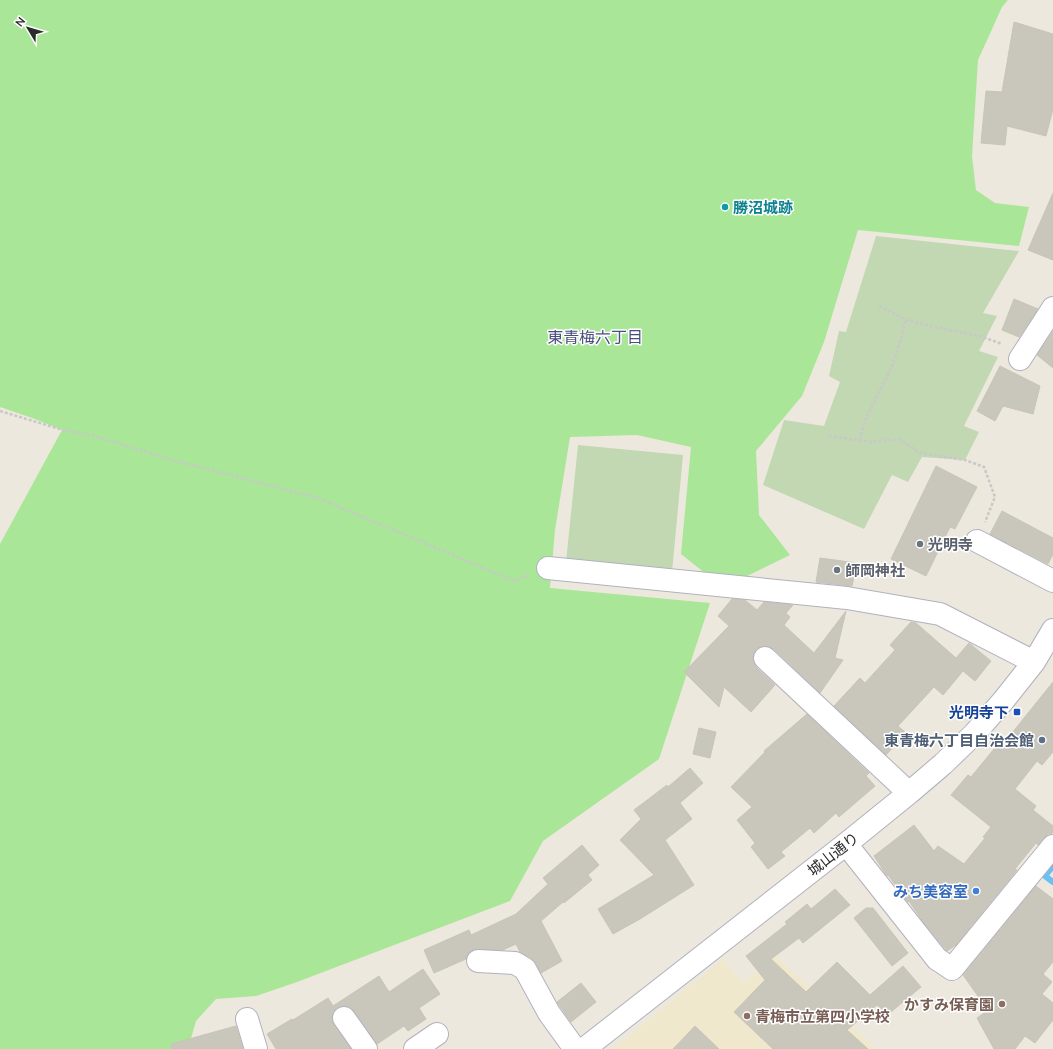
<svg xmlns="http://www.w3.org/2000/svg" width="1053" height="1049" font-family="Mulish,'Noto Sans JP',sans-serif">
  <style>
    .education { fill: #efe8cc }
    .green { fill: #aae697 }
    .cemetery { fill: #c1d8b3 }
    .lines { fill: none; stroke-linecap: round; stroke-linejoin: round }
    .stream { stroke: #6cc1f3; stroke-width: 6 }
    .building { fill: #c9c6bb; stroke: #c9c4b6 }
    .minor-casing { stroke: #b1b1bf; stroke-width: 24 }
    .path { stroke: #c8c8c8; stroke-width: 2.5; stroke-dasharray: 3 2; stroke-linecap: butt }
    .minor { stroke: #fff; stroke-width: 22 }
    .culture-dot { fill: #0f9aa8; stroke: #fff; stroke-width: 1.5 }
    .worship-dot { fill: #6b7280; stroke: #fff; stroke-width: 1.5 }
    .transit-dot { fill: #1a4fb4; stroke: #fff; stroke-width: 1.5 }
    .service-dot { fill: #5c6f8a; stroke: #fff; stroke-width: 1.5 }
    .shop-dot { fill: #3f7fe0; stroke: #fff; stroke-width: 1.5 }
    .education-dot { fill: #8d6e63; stroke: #fff; stroke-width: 1.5 }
    .labels { text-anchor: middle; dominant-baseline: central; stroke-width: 3; stroke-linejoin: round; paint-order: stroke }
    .culture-label { font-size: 15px; font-weight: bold; fill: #0d838f; stroke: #fff; text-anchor: start }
    .worship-label { font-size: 15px; font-weight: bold; fill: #5b616d; stroke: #fff; text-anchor: start }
    .transit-label { font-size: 15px; font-weight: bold; fill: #164399; stroke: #fff; text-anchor: end }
    .service-label { font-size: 15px; font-weight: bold; fill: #4e5e75; stroke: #fff; text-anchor: end }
    .street-label { font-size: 15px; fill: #2b2b2b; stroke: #fff }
    .shop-label { font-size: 15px; font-weight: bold; fill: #366cbe; stroke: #fff; text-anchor: end }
    .education-label { font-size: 15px; font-weight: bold; fill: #785e54; stroke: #fff; text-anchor: end }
    .neighbourhood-label { font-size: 16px; fill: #494d7e; stroke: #fff }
  </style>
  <rect width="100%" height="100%" fill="#ede8dd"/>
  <!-- education -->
  <path class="education" d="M 775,956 L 877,1049 L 613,1049 L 723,959 L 743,983 Z"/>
  <!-- green -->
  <path class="green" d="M 0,0 L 1008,0 L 1002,7 L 978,60 L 972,156 L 976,190 L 995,203 L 1029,207 L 1019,246 L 858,230 L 824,342 L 802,396 L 756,451 L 759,515 L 790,555 L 747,576 L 706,574 L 681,554 L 691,447 L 637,435 L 570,437 L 555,530 L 550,588 L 710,603 L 659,759 L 543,841 L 510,901 L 297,982 L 256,996 L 216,999 L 196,1021 L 188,1049 L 0,1049 L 0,544 L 62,430 L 35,419 L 0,407 Z"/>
  <!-- cemetery -->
  <path class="cemetery" d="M 876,236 L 1019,251 L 983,313 L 997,316 L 979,351 L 998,357 L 964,426 L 979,432 L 965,460 L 922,457 L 908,482 L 892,475 L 864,529 L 763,485 L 784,420 L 824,426 L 840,382 L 829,376 L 839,331 L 846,332 Z
    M 578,445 L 683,455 L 672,572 L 566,562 Z"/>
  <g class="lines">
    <!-- stream -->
    <path class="stream" d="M 1053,866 L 1045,876 L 1053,882"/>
  </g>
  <!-- building -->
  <path class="building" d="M 1014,22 L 1053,34 L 1053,109 L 1046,136 L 1007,126 L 1005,145 L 981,143 L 986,91 L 1002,92 Z
    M 1053,193 L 1053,260 L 1028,250 Z
    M 1014,299 L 1038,309 L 1019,337 L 1002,330 Z
    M 1053,331 L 1053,368 L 1037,355 Z
    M 1000,366 L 1040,386 L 1033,414 L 1003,406 L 995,421 L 977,411 Z
    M 936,466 L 977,487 L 955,529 L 950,527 L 926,576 L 891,559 Z
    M 1002,511 L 1053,538 L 1053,554 L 1048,564 L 990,534 Z
    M 820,558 L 857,563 L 852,586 L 816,582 Z
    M 732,599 L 745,600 L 757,610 L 764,602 L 793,605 L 786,613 L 790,617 L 784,625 L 814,653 L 846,611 L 835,658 L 843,660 L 820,693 L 774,649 L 767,646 L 762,646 L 756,649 L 753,655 L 753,661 L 756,667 L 775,685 L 751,712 L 724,687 L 719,707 L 684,672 L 729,626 L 718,616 Z
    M 911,622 L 916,623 L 956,658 L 969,643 L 991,661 L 975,681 L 963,671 L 943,695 L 934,687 L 898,726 L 906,733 L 886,755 L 834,706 L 860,678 L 865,683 L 895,650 L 890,645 Z
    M 1053,682 L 1053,752 L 1042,765 L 1037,761 L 1015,789 L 1036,806 L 1033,810 L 1053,826 L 1053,832 L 1051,834 L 1048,834 L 1044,838 L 1038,845 L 1036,843 L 1015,869 L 1017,870 L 956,945 L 947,951 L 924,923 L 909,901 L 908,902 L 888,875 L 887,876 L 874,856 L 914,825 L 934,851 L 938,846 L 964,864 L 985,838 L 983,837 L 991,827 L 951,795 L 968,775 L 971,777 L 1003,738 L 1006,739 L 1011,731 L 1012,733 Z
    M 807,714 L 869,773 L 866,776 L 875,786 L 839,817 L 836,813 L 814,833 L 810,828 L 781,852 L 785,856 L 768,869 L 751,847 L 755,843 L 737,820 L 752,807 L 731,787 L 765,752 L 764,751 Z
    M 699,728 L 716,732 L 710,758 L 693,754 Z
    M 690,768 L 703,783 L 680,803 L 692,819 L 665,840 L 694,885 L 640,919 L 613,934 L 598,909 L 654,875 L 620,840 L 641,819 L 634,810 L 667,785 L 668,787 Z
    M 582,845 L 599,865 L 588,875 L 592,880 L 564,903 L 563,902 L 541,921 L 562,961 L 541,973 L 536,963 L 531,958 L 520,952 L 516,944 L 503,950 L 479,949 L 473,950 L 468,954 L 466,959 L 434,973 L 424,950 L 469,930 L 471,935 L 516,914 L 548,884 L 543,878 Z
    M 1036,886 L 1053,899 L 1053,962 L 1043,974 L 1052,982 L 1042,994 L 1053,1003 L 1053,1020 L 1035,1043 L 1025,1036 L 1015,1049 L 994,1049 L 977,1018 L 988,1010 L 963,975 Z
    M 835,889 L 850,905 L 803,943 L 799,938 L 771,959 L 806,992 L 837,962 L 870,995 L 903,966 L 921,987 L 886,1016 L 877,1005 L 847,1030 L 868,1049 L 773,1049 L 734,1012 L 765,980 L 746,956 L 787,924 L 785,922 L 807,904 L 811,909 Z
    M 866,908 L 873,908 L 908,953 L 892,966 L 854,918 Z
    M 423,969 L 440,994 L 419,1008 L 426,1019 L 408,1031 L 404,1026 L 377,1044 L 354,1011 L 350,1007 L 343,1006 L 336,1008 L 333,1013 L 332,1020 L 334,1025 L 351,1049 L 276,1049 L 267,1034 L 292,1019 L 293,1020 L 328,998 L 333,1006 L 379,976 L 389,992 Z
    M 581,983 L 596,1002 L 571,1022 L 557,1002 Z
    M 236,1026 L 243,1049 L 172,1049 L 171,1044 Z
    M 695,1026 L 719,1049 L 673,1049 Z"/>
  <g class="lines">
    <defs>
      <path id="minor" d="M 1020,359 L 1053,308
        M 977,541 L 1053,581
        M 548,568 L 847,598 L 940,614 L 1034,662
        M 765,658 L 909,793
        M 846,844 L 937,959 L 952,969 L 1053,846
        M 478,961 L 515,963 L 525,969 L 549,1013 L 575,1049
        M 344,1018 L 366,1049
        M 247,1019 L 256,1049
        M 415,1049 L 437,1034
        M 584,1049 L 846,844 L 909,793 L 943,764 L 975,733 L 1003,701 L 1034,662 L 1053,630"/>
    </defs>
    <!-- minor casing -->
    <use href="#minor" class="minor-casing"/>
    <!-- path -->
    <path class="path" d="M 879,306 L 906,320 L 935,327 L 980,336 L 1002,344
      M 0,411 L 63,430 L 91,435 L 169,459 L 318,498 L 514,581 L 529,575
      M 829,436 L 871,442 L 899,439 L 920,453 L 965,460 L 984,467 L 995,497 L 985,522
      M 860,440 C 863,418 878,396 888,375 C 896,357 901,340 906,320"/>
    <!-- minor -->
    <use href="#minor" class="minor"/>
  </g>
  <!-- markers -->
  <circle class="culture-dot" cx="725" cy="207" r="4"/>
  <g class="worship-dot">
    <circle cx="920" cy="544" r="4"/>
    <circle cx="837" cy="570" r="4"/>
  </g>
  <rect class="transit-dot" x="1013" y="708" width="8" height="8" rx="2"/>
  <circle class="service-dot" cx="1042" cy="740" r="4"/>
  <circle class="shop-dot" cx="976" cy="891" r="4"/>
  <g class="education-dot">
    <circle cx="1002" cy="1004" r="4"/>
    <circle cx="747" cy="1016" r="4"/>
  </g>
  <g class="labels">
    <!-- culture labels -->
    <g class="culture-label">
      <text x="733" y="207">勝沼城跡</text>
    </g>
    <!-- worship labels -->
    <g class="worship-label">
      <text x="928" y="544">光明寺</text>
      <text x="845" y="570">師岡神社</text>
    </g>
    <!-- transit labels -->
    <g class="transit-label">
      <text x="1009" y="712">光明寺下</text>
    </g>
    <!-- service labels -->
    <g class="service-label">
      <text x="1034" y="740">東青梅六丁目自治会館</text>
    </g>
    <!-- street labels -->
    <g class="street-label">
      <text transform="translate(833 854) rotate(-38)">城山通り</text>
    </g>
    <!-- shop labels -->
    <g class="shop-label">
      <text x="968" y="891">みち美容室</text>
    </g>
    <!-- education labels -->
    <g class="education-label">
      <text x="994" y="1004">かすみ保育園</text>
      <text x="755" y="1016" text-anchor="start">青梅市立第四小学校</text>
    </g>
    <!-- neighbourhood labels -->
    <g class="neighbourhood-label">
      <text x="595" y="337">東青梅六丁目</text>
    </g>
  </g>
  <!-- north arrow -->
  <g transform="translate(28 28) rotate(308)" stroke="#ffffff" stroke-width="3" paint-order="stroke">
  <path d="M0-3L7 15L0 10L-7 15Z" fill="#2b2b2b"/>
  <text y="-6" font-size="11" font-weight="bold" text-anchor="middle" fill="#2b2b2b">N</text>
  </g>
</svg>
